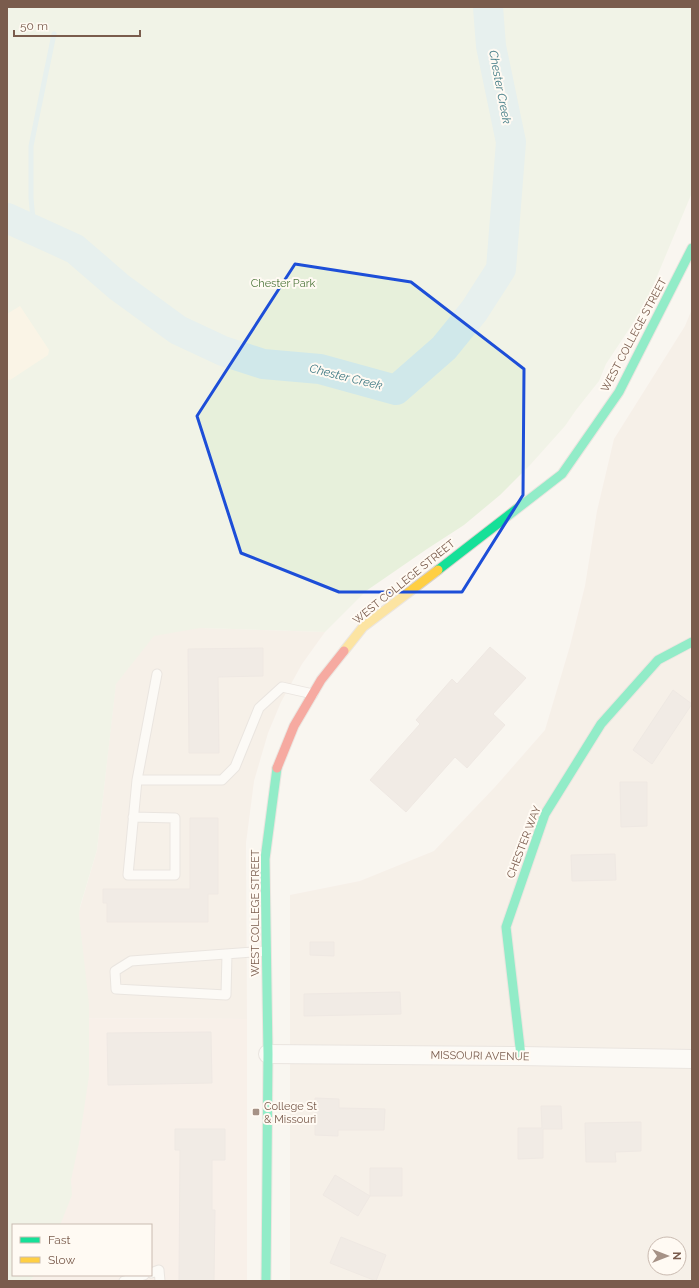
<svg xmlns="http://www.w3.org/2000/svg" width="699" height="1288" font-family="Raleway,sans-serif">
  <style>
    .residential { fill: #f2e8de; fill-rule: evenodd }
    .commercial { fill: #f6e8e1 }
    .green { fill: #e7f0db }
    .sand { fill: #fbf2d9 }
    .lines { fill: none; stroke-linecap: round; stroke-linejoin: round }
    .stream { stroke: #d0e8ea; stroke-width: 5 }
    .river { stroke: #d0e8ea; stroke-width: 30 }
    .building { fill: #e6ded7; stroke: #e2d8d2 }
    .lane-casing { stroke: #d7d1cb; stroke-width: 11 }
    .street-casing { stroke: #d7d1cb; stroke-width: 20 }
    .fast-casing { stroke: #d9d2cb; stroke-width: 11 }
    .slow-casing { stroke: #d9d2cb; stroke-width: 11 }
    .jam-casing { stroke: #d9d2cb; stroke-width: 11 }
    .lane { stroke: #fefefd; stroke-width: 9 }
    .street { stroke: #fefefd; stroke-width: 18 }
    .fast { stroke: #16e098; stroke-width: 9 }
    .slow { stroke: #ffcf43; stroke-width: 9 }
    .jam { stroke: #f24e42; stroke-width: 9 }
    .marked { fill: none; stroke: #1d4ed8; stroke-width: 3; stroke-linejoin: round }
    .poi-dot { fill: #a69286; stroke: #fffaf3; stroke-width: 1.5 }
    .labels { text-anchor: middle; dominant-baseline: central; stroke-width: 4; stroke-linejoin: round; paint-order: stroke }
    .park-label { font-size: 11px; fill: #537a41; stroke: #fffaf3 }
    .street-label { font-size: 11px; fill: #7a5c4d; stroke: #fffaf3 }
    .poi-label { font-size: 11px; fill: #7a5c4d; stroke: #fffaf3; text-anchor: start }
    .water-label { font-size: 12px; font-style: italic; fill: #437c86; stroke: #fffaf3 }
  </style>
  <rect width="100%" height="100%" fill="#f9f5f0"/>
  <!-- residential -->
  <path class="residential" d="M 692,309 L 692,1281 L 290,1281 L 290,895 L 360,881 L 434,851 L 495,787 L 545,730 L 570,646 L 585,586 L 597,511 L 614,439 L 685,326 ZM 655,1244 L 679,1244 L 679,1268 L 655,1268 Z
    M 141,626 L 325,632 L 302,664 L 281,702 L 268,733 L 254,781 L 246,843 L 247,1019 L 64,1018 L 64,962 L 97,850 L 116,681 Z"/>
  <!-- commercial -->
  <path class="commercial" d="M 64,1018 L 247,1019 L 247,1281 L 29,1281 L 35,1275 L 151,1275 L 151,1225 L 60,1225 Z"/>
  <!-- green -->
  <path class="green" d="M 7,7 L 692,7 L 692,182 L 691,195 L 645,305 L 606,364 L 599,381 L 576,410 L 565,426 L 531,464 L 500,495 L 464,525 L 427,549 L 366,591 L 325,632 L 200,628 L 154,636 L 116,684 L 97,850 L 80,907 L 79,915 L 89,1004 L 89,1076 L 79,1143 L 71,1180 L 72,1195 L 61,1223 L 60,1225 L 13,1225 L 13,1275 L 35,1275 L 29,1281 L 7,1281 Z"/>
  <!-- sand -->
  <path class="sand" d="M 20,306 L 49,350 L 48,355 L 10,380 L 7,379 L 7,314 Z"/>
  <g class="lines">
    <!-- stream -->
    <path class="stream" d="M 34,230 L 31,198 L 31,146 L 54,34"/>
    <!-- river -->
    <path class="river" d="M 7,218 L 75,249 L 119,287 L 178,330 L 223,351 L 263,364 L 320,369 L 396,390 L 444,348 L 474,311 L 501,269 L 511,142 L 491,46 L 488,7"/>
  </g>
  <!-- building -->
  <path class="building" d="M 490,647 L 526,678 L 493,714 L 505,725 L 467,768 L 455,757 L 406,812 L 370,780 L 420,724 L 416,720 L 452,679 L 457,684 Z
    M 263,648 L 263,676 L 218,677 L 219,753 L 189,753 L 188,649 Z
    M 673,690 L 692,704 L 652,764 L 633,750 Z
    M 620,782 L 647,782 L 647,826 L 621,827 Z
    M 190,818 L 218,818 L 218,894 L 208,894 L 208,922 L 107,922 L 107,903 L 103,903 L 103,889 L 190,889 Z
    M 615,854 L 616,880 L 572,881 L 571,855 Z
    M 310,942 L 334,942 L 334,956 L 310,955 Z
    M 400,992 L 401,1014 L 304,1016 L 304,994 Z
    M 211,1032 L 212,1083 L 108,1085 L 107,1033 Z
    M 315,1098 L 339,1099 L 339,1108 L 385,1109 L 384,1130 L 338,1130 L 338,1136 L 315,1135 Z
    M 541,1106 L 561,1106 L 562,1129 L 543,1129 L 543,1158 L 518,1159 L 518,1128 L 542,1128 Z
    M 641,1122 L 641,1151 L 615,1152 L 616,1162 L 586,1162 L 585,1123 Z
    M 175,1129 L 225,1129 L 225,1160 L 212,1160 L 212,1210 L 215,1210 L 214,1281 L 179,1281 L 180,1150 L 175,1150 Z
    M 370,1168 L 402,1168 L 402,1196 L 370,1196 Z
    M 335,1175 L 370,1196 L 358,1216 L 323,1195 Z
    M 341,1237 L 386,1255 L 376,1281 L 330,1263 Z"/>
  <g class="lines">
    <defs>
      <path id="lane" d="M 137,780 L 157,674
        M 133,817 L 175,818 L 175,875 L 128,875 L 137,780 L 222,780 L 235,767 L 259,708 L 282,687 L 313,694
        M 227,954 L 226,995 L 116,989 L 115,971 L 131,961 L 266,951
        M 151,1273 L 159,1270 L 160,1281
        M 124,1281 L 144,1275"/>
      <path id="street" d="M 268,1054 L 521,1056 L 692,1059"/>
      <path id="fast" d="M 438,570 L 562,474 L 619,392 L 692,248
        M 521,1056 L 506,927 L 545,814 L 601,724 L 658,660 L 692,642
        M 266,1281 L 268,1054 L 265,859 L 277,768"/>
      <path id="slow" d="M 344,651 L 363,627 L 438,570"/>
      <path id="jam" d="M 277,768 L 294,726 L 321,680 L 344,651"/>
    </defs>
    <!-- lane casing -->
    <use href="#lane" class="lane-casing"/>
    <!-- street casing -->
    <use href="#street" class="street-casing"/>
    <!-- fast casing -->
    <use href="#fast" class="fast-casing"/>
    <!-- slow casing -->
    <use href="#slow" class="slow-casing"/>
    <!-- jam casing -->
    <use href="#jam" class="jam-casing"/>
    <!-- lane -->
    <use href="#lane" class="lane"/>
    <!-- street -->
    <use href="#street" class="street"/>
    <!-- fast -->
    <use href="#fast" class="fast"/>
    <!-- slow -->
    <use href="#slow" class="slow"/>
    <!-- jam -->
    <use href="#jam" class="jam"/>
  </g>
  <!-- marked area -->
  <path d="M0 0H699V1288H0ZM 295,264 L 411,282 L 524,369 L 523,495 L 462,592 L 339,592 L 241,553 L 197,416 Z" fill="#f9f5f0" fill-opacity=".55" fill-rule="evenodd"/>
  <path class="marked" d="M 295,264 L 411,282 L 524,369 L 523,495 L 462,592 L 339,592 L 241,553 L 197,416 Z"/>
  <!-- markers -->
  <rect class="poi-dot" x="252" y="1108" width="8" height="8" rx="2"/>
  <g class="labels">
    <!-- park labels -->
    <g class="park-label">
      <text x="283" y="283">Chester Park</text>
    </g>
    <!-- street labels -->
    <g class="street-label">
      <text transform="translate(634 335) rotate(-62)">WEST COLLEGE STREET</text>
      <text transform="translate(404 582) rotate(-39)">WEST COLLEGE STREET</text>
      <text transform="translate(524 842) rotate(-69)">CHESTER WAY</text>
      <text transform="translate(255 913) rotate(-90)">WEST COLLEGE STREET</text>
      <text transform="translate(480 1056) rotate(1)">MISSOURI AVENUE</text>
    </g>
    <!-- poi labels -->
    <g class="poi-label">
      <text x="264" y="1106">College St<tspan x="264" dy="13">&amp; Missouri</tspan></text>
    </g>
    <!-- water labels -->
    <g class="water-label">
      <text transform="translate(500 87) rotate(79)">Chester Creek</text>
      <text transform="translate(346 377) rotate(14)">Chester Creek</text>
    </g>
  </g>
  <!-- border -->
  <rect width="699" height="1288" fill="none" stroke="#7a5c4d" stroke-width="16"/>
  <!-- legend -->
  <rect x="12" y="1224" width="140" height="52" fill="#fffaf3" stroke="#cabbb1"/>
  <rect x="20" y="1237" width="20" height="6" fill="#16e098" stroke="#cabbb1"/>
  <text x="48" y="1244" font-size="12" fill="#7a5c4d">Fast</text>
  <rect x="20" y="1257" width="20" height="6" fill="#ffcf43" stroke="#cabbb1"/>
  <text x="48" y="1264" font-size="12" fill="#7a5c4d">Slow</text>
  <!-- north arrow -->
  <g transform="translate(667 1256) rotate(90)"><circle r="19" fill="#fffaf3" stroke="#cabbb1"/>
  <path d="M0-3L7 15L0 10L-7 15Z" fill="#a69286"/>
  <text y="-6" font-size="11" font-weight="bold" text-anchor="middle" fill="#7a5c4d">N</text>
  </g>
  <!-- scale -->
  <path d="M14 30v6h126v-6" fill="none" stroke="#7a5c4d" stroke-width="2"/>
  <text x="20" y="30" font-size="12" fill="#7a5c4d" stroke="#fffaf3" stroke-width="3" paint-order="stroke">50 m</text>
</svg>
